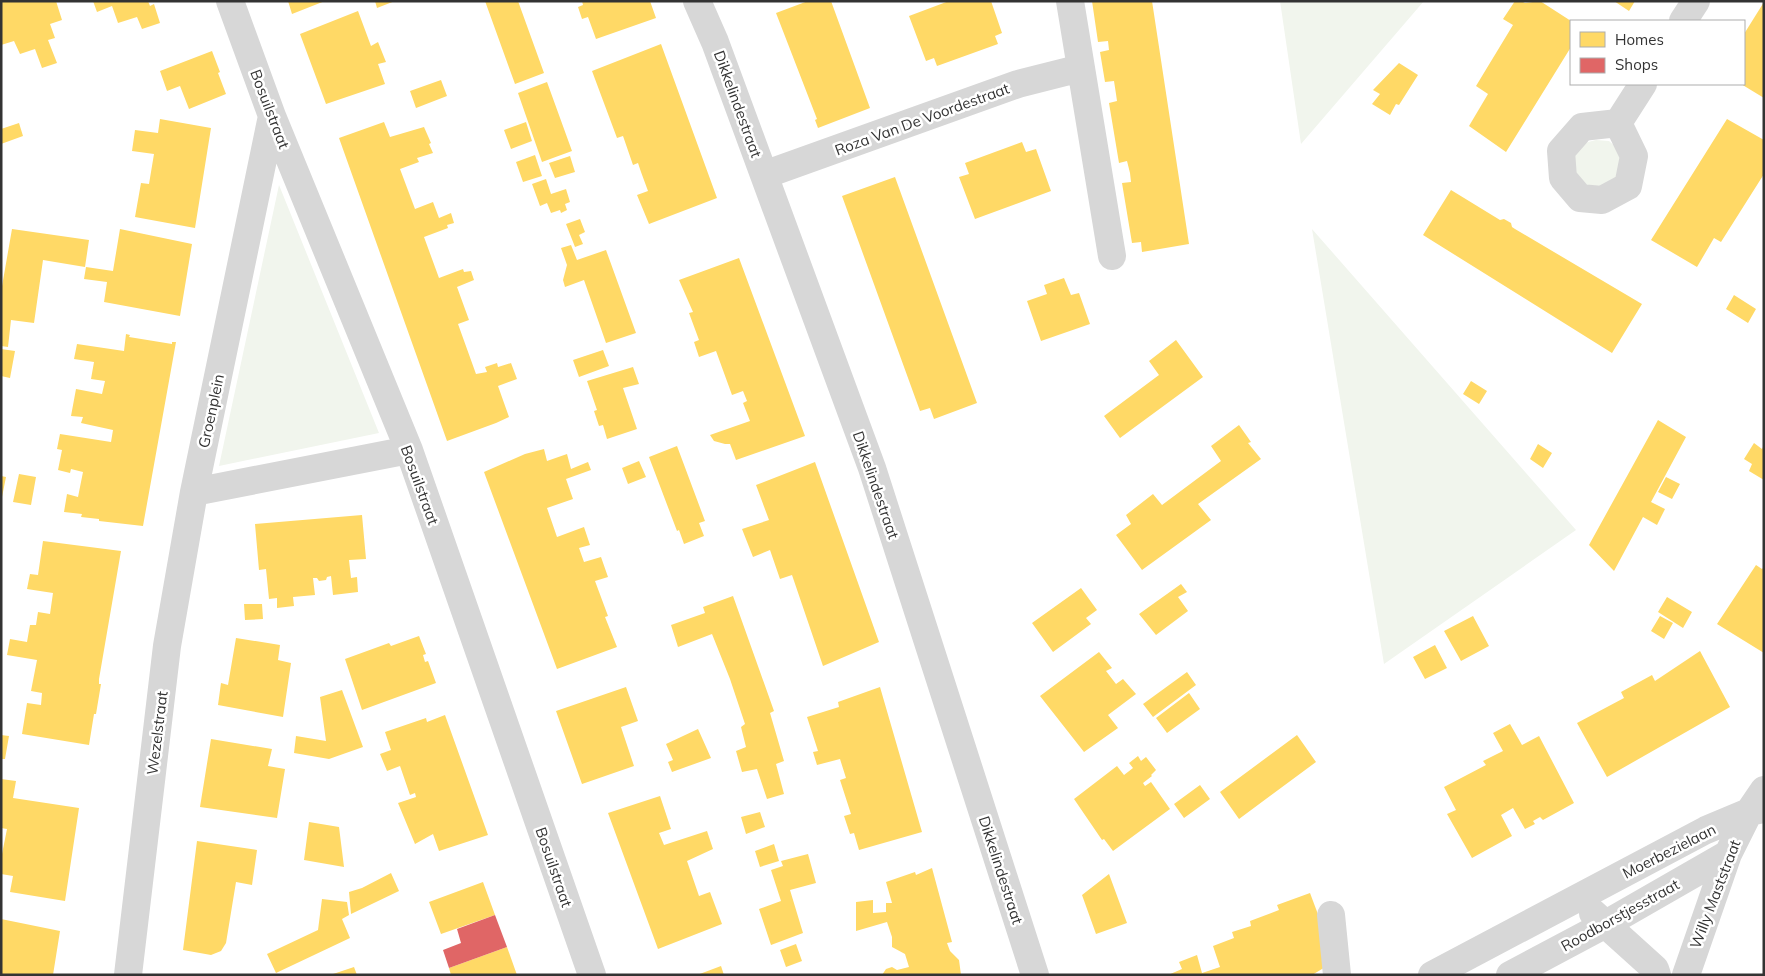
<svg xmlns="http://www.w3.org/2000/svg" width="1765" height="976" font-family="Mulish,sans-serif">
  <style>
    .green { fill: #f1f5ed }
    .homes { fill: #ffd966 }
    .shops { fill: #e06666 }
    .lines { fill: none; stroke-linecap: round; stroke-linejoin: round }
    .minor { stroke: #d7d7d7; stroke-width: 28 }
    .labels { text-anchor: middle; dominant-baseline: central; stroke-width: 5; stroke-linejoin: round; paint-order: stroke }
    .street-label { font-size: 15px; fill: #333; stroke: #fff }
  </style>
  <rect width="100%" height="100%" fill="#fff"/>
  <!-- green -->
  <path class="green" d="M 1280,1 L 1424,1 L 1301,144 Z
    M 1596,140 L 1609,141 L 1618,149 L 1622,160 L 1622,170 L 1609,187 L 1587,187 L 1578,181 C 1572,158 1568,146 1596,140 Z
    M 279,185 L 379,433 L 219,466 Z
    M 1312,229 L 1576,530 L 1384,664 Z"/>
  <!-- homes -->
  <path class="homes" d="M 1,1 L 56,1 L 62,20 L 50,24 L 55,38 L 48,40 L 57,63 L 42,68 L 35,49 L 20,54 L 14,41 L 1,45 Z
    M 93,1 L 148,1 L 150,6 L 154,4 L 160,23 L 142,29 L 137,17 L 118,23 L 112,6 L 97,12 Z
    M 288,1 L 325,1 L 292,14 Z
    M 375,1 L 395,1 L 377,8 Z
    M 485,1 L 518,1 L 544,73 L 515,84 Z
    M 582,1 L 650,1 L 656,18 L 596,39 L 588,17 L 582,19 L 578,7 L 583,5 Z
    M 808,1 L 831,1 L 870,108 L 818,128 L 815,120 L 817,119 L 776,13 Z
    M 949,1 L 991,1 L 1002,33 L 995,36 L 998,44 L 937,66 L 934,58 L 926,61 L 909,16 Z
    M 1092,1 L 1152,1 L 1189,244 L 1142,252 L 1141,242 L 1132,243 L 1122,183 L 1131,182 L 1130,173 L 1127,161 L 1119,163 L 1109,103 L 1117,101 L 1116,94 L 1114,81 L 1105,82 L 1100,52 L 1109,50 L 1108,41 L 1098,42 Z
    M 1515,1 L 1521,1 L 1525,3 L 1540,1 L 1571,21 L 1571,47 L 1506,152 L 1469,126 L 1488,94 L 1476,86 L 1513,25 L 1503,19 Z
    M 1614,1 L 1635,1 L 1629,11 Z
    M 1764,2 L 1764,98 L 1741,84 L 1744,84 L 1744,34 Z
    M 358,11 L 371,46 L 378,42 L 386,62 L 378,64 L 385,84 L 326,104 L 300,34 Z
    M 661,44 L 717,198 L 649,224 L 637,195 L 648,191 L 641,172 L 638,163 L 633,165 L 623,136 L 617,138 L 592,71 Z
    M 212,51 L 220,72 L 218,73 L 226,94 L 189,109 L 180,86 L 167,91 L 160,71 Z
    M 1399,63 L 1418,75 L 1399,105 L 1396,104 L 1390,115 L 1372,104 L 1380,94 L 1373,90 Z
    M 441,80 L 447,96 L 416,108 L 410,91 Z
    M 547,82 L 572,151 L 542,162 L 518,93 Z
    M 160,119 L 211,128 L 195,228 L 135,217 L 141,183 L 149,184 L 154,154 L 132,151 L 135,130 L 158,133 Z
    M 1727,119 L 1764,140 L 1764,174 L 1721,242 L 1714,238 L 1697,267 L 1651,240 Z
    M 384,122 L 390,137 L 424,127 L 431,143 L 429,144 L 433,153 L 417,158 L 419,162 L 400,169 L 415,209 L 433,202 L 439,218 L 451,213 L 454,223 L 447,225 L 448,228 L 424,237 L 439,278 L 463,269 L 464,272 L 471,271 L 474,280 L 457,287 L 469,320 L 458,324 L 476,374 L 487,372 L 485,367 L 497,363 L 498,367 L 511,363 L 517,379 L 498,386 L 509,417 L 496,423 L 447,441 L 339,138 Z
    M 526,122 L 532,141 L 511,149 L 504,130 Z
    M 19,123 L 23,136 L 1,144 L 1,129 Z
    M 1022,142 L 1026,152 L 1036,149 L 1051,191 L 975,219 L 959,177 L 969,174 L 965,163 Z
    M 535,155 L 542,176 L 523,182 L 516,162 Z
    M 570,156 L 575,172 L 555,178 L 549,163 Z
    M 895,177 L 977,403 L 934,419 L 930,408 L 920,411 L 842,196 Z
    M 546,179 L 551,194 L 566,189 L 570,202 L 565,204 L 567,210 L 561,213 L 560,210 L 551,213 L 547,203 L 540,206 L 532,184 Z
    M 1451,190 L 1500,220 L 1504,219 L 1511,223 L 1512,227 L 1515,229 L 1642,304 L 1612,353 L 1423,235 Z
    M 580,219 L 585,232 L 579,235 L 583,244 L 575,247 L 566,224 Z
    M 12,229 L 89,240 L 85,267 L 43,260 L 34,323 L 11,320 L 8,347 L 1,346 L 1,292 Z
    M 120,229 L 192,244 L 180,316 L 104,302 L 107,282 L 84,279 L 86,267 L 113,271 Z
    M 571,245 L 577,260 L 606,250 L 636,333 L 606,343 L 584,280 L 565,287 L 563,280 L 567,265 L 561,248 Z
    M 739,258 L 805,436 L 736,460 L 730,444 L 725,444 L 714,441 L 710,435 L 750,421 L 743,403 L 747,401 L 743,391 L 732,395 L 716,351 L 699,357 L 694,342 L 699,340 L 689,313 L 693,312 L 679,280 Z
    M 1064,278 L 1071,295 L 1079,293 L 1090,324 L 1041,341 L 1027,301 L 1047,294 L 1044,285 Z
    M 1734,295 L 1756,309 L 1748,323 L 1726,309 Z
    M 126,334 L 130,335 L 129,337 L 172,344 L 172,342 L 176,342 L 143,526 L 99,521 L 99,519 L 81,517 L 82,514 L 64,512 L 67,494 L 78,497 L 83,472 L 71,469 L 70,473 L 58,470 L 62,450 L 57,449 L 60,434 L 111,442 L 113,430 L 81,423 L 83,417 L 71,416 L 76,389 L 102,394 L 105,381 L 91,379 L 94,362 L 74,359 L 77,344 L 124,351 Z
    M 1176,340 L 1203,377 L 1120,438 L 1104,416 L 1159,375 L 1149,361 Z
    M 1,349 L 15,351 L 10,378 L 1,376 Z
    M 603,350 L 609,366 L 579,377 L 573,360 Z
    M 633,367 L 639,384 L 623,388 L 637,429 L 607,439 L 603,425 L 599,426 L 594,411 L 597,410 L 587,381 Z
    M 1471,381 L 1487,391 L 1479,404 L 1463,394 Z
    M 1658,420 L 1686,437 L 1651,502 L 1665,509 L 1657,525 L 1643,517 L 1614,571 L 1589,545 Z
    M 1239,425 L 1251,442 L 1248,443 L 1261,459 L 1198,504 L 1211,520 L 1142,570 L 1116,535 L 1131,524 L 1126,515 L 1153,494 L 1162,505 L 1221,461 L 1211,446 Z
    M 1754,443 L 1762,449 L 1764,445 L 1764,480 L 1749,471 L 1752,464 L 1744,459 Z
    M 1538,444 L 1552,453 L 1543,468 L 1530,459 Z
    M 677,446 L 705,521 L 699,523 L 704,536 L 684,544 L 679,530 L 677,531 L 649,457 Z
    M 544,449 L 547,461 L 567,454 L 571,469 L 588,462 L 591,470 L 566,479 L 573,499 L 547,508 L 557,537 L 584,527 L 590,545 L 579,548 L 584,562 L 601,557 L 608,577 L 595,581 L 608,616 L 605,617 L 617,647 L 557,669 L 484,472 L 525,454 Z
    M 639,461 L 646,477 L 628,484 L 622,468 Z
    M 815,462 L 879,642 L 823,666 L 792,575 L 780,579 L 770,550 L 753,557 L 742,529 L 769,520 L 756,485 Z
    M 19,474 L 36,477 L 31,505 L 13,502 Z
    M 1,476 L 6,477 L 2,497 L 1,497 Z
    M 1666,477 L 1680,484 L 1672,499 L 1658,492 Z
    M 362,515 L 366,559 L 349,560 L 351,578 L 357,577 L 358,592 L 333,595 L 331,576 L 327,577 L 326,580 L 319,581 L 317,578 L 313,578 L 315,595 L 293,597 L 294,606 L 277,608 L 277,598 L 269,599 L 266,569 L 259,570 L 255,524 Z
    M 43,541 L 121,551 L 99,679 L 99,684 L 101,684 L 96,714 L 94,714 L 89,745 L 22,734 L 27,703 L 41,705 L 42,693 L 31,691 L 37,660 L 7,655 L 10,639 L 27,642 L 30,625 L 36,625 L 38,612 L 50,614 L 53,593 L 27,589 L 30,574 L 38,575 Z
    M 1756,565 L 1762,569 L 1764,567 L 1764,653 L 1717,624 Z
    M 1181,584 L 1187,592 L 1178,597 L 1188,611 L 1156,635 L 1139,614 Z
    M 1081,588 L 1097,610 L 1086,618 L 1091,624 L 1053,652 L 1032,623 Z
    M 733,596 L 774,711 L 770,713 L 784,761 L 776,764 L 784,794 L 767,799 L 757,769 L 742,772 L 736,751 L 746,747 L 741,727 L 745,724 L 730,679 L 712,634 L 678,647 L 671,625 L 705,613 L 703,607 Z
    M 1667,597 L 1692,612 L 1683,628 L 1658,612 Z
    M 244,604 L 262,604 L 263,619 L 245,620 Z
    M 1473,616 L 1489,646 L 1461,661 L 1444,631 Z
    M 1660,616 L 1673,623 L 1664,639 L 1651,631 Z
    M 419,636 L 426,654 L 423,655 L 425,662 L 428,661 L 436,683 L 362,710 L 345,659 L 389,643 L 391,646 Z
    M 236,638 L 280,645 L 278,660 L 291,663 L 283,717 L 218,705 L 221,683 L 228,685 Z
    M 1435,645 L 1447,668 L 1425,679 L 1413,657 Z
    M 1700,651 L 1730,707 L 1607,777 L 1577,723 L 1624,698 L 1621,692 L 1652,675 L 1655,681 Z
    M 1099,652 L 1112,668 L 1106,671 L 1116,684 L 1123,679 L 1136,694 L 1108,715 L 1118,728 L 1084,752 L 1040,696 Z
    M 1187,672 L 1196,685 L 1153,717 L 1143,704 Z
    M 626,687 L 638,721 L 621,727 L 634,766 L 582,784 L 556,711 Z
    M 880,687 L 922,832 L 859,850 L 854,833 L 850,834 L 844,816 L 851,814 L 840,780 L 846,778 L 840,759 L 817,765 L 813,752 L 818,751 L 807,717 L 839,707 L 838,702 Z
    M 342,690 L 363,747 L 329,759 L 294,753 L 296,736 L 326,741 L 320,697 Z
    M 1189,693 L 1200,709 L 1167,733 L 1156,718 Z
    M 445,715 L 488,835 L 439,851 L 433,834 L 415,844 L 398,803 L 416,797 L 415,793 L 410,795 L 400,766 L 387,771 L 380,754 L 391,750 L 385,732 L 426,718 L 427,722 Z
    M 1510,724 L 1522,745 L 1539,736 L 1574,803 L 1543,820 L 1540,817 L 1533,821 L 1535,824 L 1525,829 L 1513,808 L 1501,815 L 1512,836 L 1472,858 L 1447,814 L 1456,810 L 1444,787 L 1486,765 L 1483,761 L 1503,751 L 1493,733 Z
    M 698,729 L 711,758 L 672,772 L 668,762 L 673,760 L 666,744 Z
    M 1,735 L 9,736 L 5,759 L 1,759 Z
    M 1297,735 L 1316,762 L 1239,819 L 1220,792 Z
    M 211,739 L 272,749 L 268,766 L 285,769 L 277,818 L 200,807 Z
    M 1138,756 L 1141,761 L 1146,757 L 1156,770 L 1151,775 L 1152,776 L 1143,783 L 1145,786 L 1151,782 L 1170,809 L 1113,851 L 1104,839 L 1102,840 L 1074,799 L 1117,766 L 1124,775 L 1133,768 L 1129,763 Z
    M 1,779 L 16,781 L 13,798 L 79,808 L 65,901 L 10,892 L 13,876 L 1,874 L 1,859 L 7,829 L 1,828 Z
    M 1200,785 L 1210,799 L 1184,818 L 1174,804 Z
    M 660,796 L 671,829 L 659,833 L 664,845 L 707,831 L 713,849 L 687,861 L 699,896 L 710,892 L 722,924 L 658,949 L 608,813 Z
    M 760,812 L 765,827 L 746,834 L 741,817 Z
    M 309,822 L 339,827 L 344,867 L 304,860 Z
    M 197,841 L 257,850 L 252,885 L 236,882 L 226,943 L 221,951 L 211,955 L 183,950 Z
    M 774,844 L 779,861 L 760,867 L 755,851 Z
    M 808,854 L 816,883 L 790,890 L 803,933 L 771,945 L 759,909 L 781,901 L 771,870 L 783,866 L 781,861 Z
    M 932,868 L 952,942 L 947,943 L 950,951 L 959,960 L 961,975 L 882,975 L 886,969 L 892,967 L 897,970 L 909,967 L 905,954 L 892,947 L 892,937 L 887,922 L 856,931 L 856,902 L 873,900 L 873,913 L 886,912 L 886,903 L 892,903 L 886,882 L 915,872 L 916,875 Z
    M 391,873 L 399,891 L 351,914 L 349,892 L 362,888 Z
    M 1109,874 L 1127,923 L 1096,934 L 1082,895 Z
    M 483,882 L 495,915 L 441,934 L 429,902 Z
    M 1310,893 L 1319,917 L 1327,966 L 1312,975 L 1168,975 L 1182,969 L 1179,962 L 1197,955 L 1202,973 L 1220,967 L 1213,946 L 1234,938 L 1232,932 L 1251,926 L 1250,921 L 1279,910 L 1277,905 Z
    M 322,899 L 347,902 L 349,915 L 342,919 L 350,938 L 276,973 L 267,954 L 318,930 Z
    M 1,919 L 60,931 L 53,975 L 1,975 Z
    M 796,944 L 802,961 L 786,967 L 780,950 Z
    M 507,947 L 517,975 L 451,975 L 449,968 Z
    M 721,966 L 724,975 L 697,975 Z
    M 354,967 L 357,975 L 333,975 L 333,974 Z"/>
  <!-- shops -->
  <path class="shops" d="M 495,915 L 507,947 L 449,968 L 443,950 L 461,943 L 457,929 Z"/>
  <g class="lines">
    <!-- minor -->
    <path class="minor" d="M 230,1 L 272,116 L 409,450 L 592,975
      M 697,1 L 715,42 L 872,468 L 1035,975
      M 1070,1 L 1081,68
      M 1683,21 L 1696,1
      M 272,116 L 194,492 L 409,450
      M 1618,123 L 1634,156 L 1628,186 L 1602,200 L 1580,198 L 1563,178 L 1561,151 L 1582,127 Z
      M 1618,123 L 1643,84
      M 764,175 L 1018,84 L 1081,68 L 1112,256
      M 1593,913 L 1655,969 L 1657,975
      M 1331,915 L 1337,975
      M 128,975 L 167,646 L 194,492
      M 1432,975 L 1706,830 L 1749,812 L 1764,809
      M 1510,975 L 1606,924 L 1728,854
      M 1686,975 L 1728,854 L 1749,812 L 1764,790"/>
  </g>
  <g class="labels">
    <!-- street labels -->
    <g class="street-label">
      <text transform="translate(738 104) rotate(70)">Dikkelindestraat</text>
      <text transform="translate(270 109) rotate(69)">Bosuilstraat</text>
      <text transform="translate(922 119) rotate(-20)">Roza Van De Voordestraat</text>
      <text transform="translate(211 411) rotate(-78)">Groenplein</text>
      <text transform="translate(420 485) rotate(70)">Bosuilstraat</text>
      <text transform="translate(876 485) rotate(71)">Dikkelindestraat</text>
      <text transform="translate(157 733) rotate(-83)">Wezelstraat</text>
      <text transform="translate(1669 851) rotate(-27)">Moerbezielaan</text>
      <text transform="translate(554 867) rotate(71)">Bosuilstraat</text>
      <text transform="translate(1001 870) rotate(72)">Dikkelindestraat</text>
      <text transform="translate(1715 894) rotate(-69)">Willy Maststraat</text>
      <text transform="translate(1620 915) rotate(-29)">Roodborstjesstraat</text>
    </g>
  </g>
  <!-- border -->
  <rect width="1765" height="976" fill="none" stroke="#333333" stroke-width="5"/>
  <!-- legend -->
  <rect x="1570" y="20" width="175" height="65" fill="#ffffff" stroke="#adadad"/>
  <rect x="1580" y="32" width="25" height="15" fill="#ffd966" stroke="#adadad"/>
  <text x="1615" y="45" font-size="15" fill="#333333">Homes</text>
  <rect x="1580" y="58" width="25" height="15" fill="#e06666" stroke="#adadad"/>
  <text x="1615" y="70" font-size="15" fill="#333333">Shops</text>
</svg>
